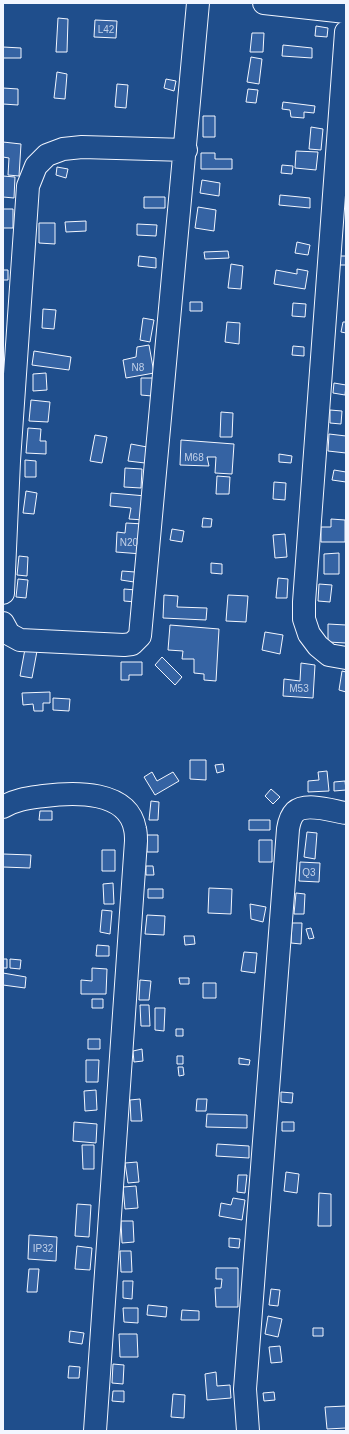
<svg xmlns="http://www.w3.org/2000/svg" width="349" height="1434" font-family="Arial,sans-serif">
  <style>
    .building { fill: #3563a3; stroke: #f2f6ff }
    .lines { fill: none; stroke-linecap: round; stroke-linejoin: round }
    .minor-casing { stroke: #f2f6ff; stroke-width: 24 }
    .minor { stroke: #1f4e8c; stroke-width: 22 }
    .labels { text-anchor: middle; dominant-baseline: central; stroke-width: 3; stroke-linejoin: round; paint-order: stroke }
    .number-label { font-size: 10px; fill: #c3d1e8 }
  </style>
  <rect width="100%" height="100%" fill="#1f4e8c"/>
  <!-- building -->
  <path class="building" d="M 58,18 L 68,19 L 67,52 L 56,52 Z
    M 95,20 L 117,21 L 116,38 L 94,37 Z
    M 316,26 L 328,28 L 327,37 L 315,36 Z
    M 252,33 L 264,33 L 263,52 L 250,52 Z
    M 283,45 L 312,48 L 312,58 L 282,56 Z
    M 3,47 L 21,48 L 21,58 L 3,58 Z
    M 251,57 L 262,59 L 259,84 L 247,82 Z
    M 57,72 L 67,74 L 65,99 L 54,98 Z
    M 166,79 L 176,81 L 174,91 L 164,88 Z
    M 117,84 L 128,85 L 126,108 L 115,107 Z
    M 3,88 L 18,89 L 18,105 L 3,104 Z
    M 248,89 L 258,90 L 256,103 L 246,102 Z
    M 283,102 L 315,106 L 314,113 L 304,112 L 304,118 L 291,117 L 290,110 L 282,109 Z
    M 203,116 L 215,116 L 215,137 L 203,137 Z
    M 311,127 L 323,129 L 321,150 L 309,149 Z
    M 3,142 L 21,144 L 19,176 L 8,175 L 9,158 L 3,157 Z
    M 296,151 L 318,152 L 316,170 L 295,168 Z
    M 201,153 L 215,153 L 215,159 L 232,159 L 232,169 L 201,169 Z
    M 282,165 L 293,166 L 292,174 L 281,173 Z
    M 57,167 L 68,169 L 66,178 L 56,175 Z
    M 3,176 L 15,177 L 14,198 L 3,197 Z
    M 202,180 L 220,183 L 219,196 L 200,193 Z
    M 280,195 L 310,198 L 310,208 L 279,205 Z
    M 144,197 L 165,197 L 165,208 L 144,208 Z
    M 198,207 L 216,210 L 214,231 L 195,228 Z
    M 3,209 L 13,209 L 13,228 L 3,228 Z
    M 86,221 L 86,231 L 66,232 L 65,222 Z
    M 39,223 L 55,223 L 55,244 L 39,243 Z
    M 137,224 L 157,225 L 156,236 L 137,235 Z
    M 297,242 L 310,245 L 308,255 L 295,253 Z
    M 228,251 L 229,258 L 205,259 L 204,252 Z
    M 139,256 L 156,258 L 156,268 L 138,266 Z
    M 340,256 L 346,256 L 346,265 L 339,265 Z
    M 231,264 L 243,266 L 241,289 L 228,288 Z
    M 297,269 L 308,271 L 305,289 L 274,284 L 276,270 L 297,274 Z
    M 3,270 L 8,270 L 8,280 L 3,280 Z
    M 190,302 L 202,302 L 202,311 L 190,311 Z
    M 293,303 L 306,304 L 305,317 L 292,316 Z
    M 43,309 L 56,310 L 54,329 L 42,328 Z
    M 143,318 L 154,320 L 150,342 L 140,340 Z
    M 227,322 L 240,323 L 239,344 L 225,342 Z
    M 343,322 L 346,322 L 346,333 L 341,332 Z
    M 149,345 L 154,373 L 126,378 L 123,360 L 136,357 L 137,347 Z
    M 293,346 L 304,347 L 304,356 L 292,355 Z
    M 34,351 L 71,357 L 69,370 L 32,365 Z
    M 46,373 L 47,390 L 33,391 L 33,374 Z
    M 141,378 L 153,378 L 152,396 L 141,395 Z
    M 334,383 L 346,385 L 345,395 L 333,393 Z
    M 31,400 L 50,402 L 48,422 L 29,421 Z
    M 330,410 L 342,411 L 341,424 L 330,423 Z
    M 221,412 L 233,413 L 232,437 L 220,437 Z
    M 28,428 L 41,429 L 40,441 L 46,441 L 46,454 L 26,453 Z
    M 329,434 L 346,436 L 346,453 L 328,451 Z
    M 95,435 L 107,437 L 102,463 L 90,461 Z
    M 181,440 L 234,444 L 232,474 L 215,473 L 216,457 L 207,457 L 209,466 L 180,465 Z
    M 131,444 L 147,447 L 145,463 L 128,461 Z
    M 279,454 L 292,456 L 291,463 L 279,462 Z
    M 25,460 L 36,461 L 36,477 L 25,477 Z
    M 125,468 L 142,469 L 141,488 L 124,487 Z
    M 334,470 L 346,472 L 346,482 L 332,480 Z
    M 217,476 L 230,477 L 229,494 L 216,494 Z
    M 274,482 L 286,483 L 285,500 L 273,499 Z
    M 26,491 L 37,493 L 34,514 L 23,513 Z
    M 111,493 L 146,496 L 144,520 L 129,519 L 131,508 L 110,506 Z
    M 203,518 L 212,519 L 211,527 L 202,527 Z
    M 331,519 L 345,520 L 345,542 L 321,542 L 321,527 L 331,527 Z
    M 126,523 L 144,524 L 142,554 L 116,552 L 117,532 L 125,533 Z
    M 172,529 L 184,531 L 182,542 L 170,540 Z
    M 285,534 L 287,557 L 275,558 L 273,535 Z
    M 339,553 L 339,574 L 324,574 L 324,554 Z
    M 19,556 L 28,557 L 27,576 L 17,575 Z
    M 211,563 L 222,564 L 222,574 L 211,573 Z
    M 122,571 L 135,572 L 134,582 L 121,580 Z
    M 278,578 L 288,579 L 287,598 L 276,598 Z
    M 18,579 L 28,580 L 26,598 L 16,597 Z
    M 319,584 L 332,585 L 330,602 L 318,601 Z
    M 124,589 L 136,590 L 136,602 L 124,601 Z
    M 164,595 L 178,596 L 177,607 L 207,608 L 206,620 L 163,618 Z
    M 228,595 L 248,596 L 246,622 L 226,621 Z
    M 328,624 L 346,625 L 346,643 L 328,642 Z
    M 170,625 L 219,629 L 216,681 L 204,680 L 204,674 L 194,673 L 194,659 L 182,659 L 183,651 L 168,650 Z
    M 265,632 L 283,635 L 280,654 L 262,650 Z
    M 25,649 L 37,651 L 32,678 L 20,676 Z
    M 162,657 L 182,677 L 175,685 L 155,665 Z
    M 121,662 L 142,662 L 142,675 L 129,675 L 129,680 L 121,680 Z
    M 301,663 L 315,665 L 313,698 L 283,696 L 284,679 L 300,681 Z
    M 342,671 L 346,672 L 346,692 L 339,690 Z
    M 50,692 L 50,703 L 43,703 L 43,711 L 34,711 L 33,704 L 23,705 L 22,693 Z
    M 53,698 L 70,699 L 69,711 L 53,710 Z
    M 190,760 L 206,760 L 206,780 L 190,779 Z
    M 223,764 L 224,771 L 217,773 L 215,765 Z
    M 327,771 L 329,791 L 308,792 L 308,781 L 319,780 L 318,772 Z
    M 152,772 L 157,781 L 173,772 L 179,781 L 155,795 L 144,777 Z
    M 345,781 L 346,790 L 334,791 L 334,782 Z
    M 271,789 L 280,797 L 273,804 L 265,796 Z
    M 151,801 L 159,802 L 158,820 L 149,820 Z
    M 40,811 L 52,811 L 52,820 L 39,820 Z
    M 249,820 L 270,820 L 270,830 L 249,830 Z
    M 307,832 L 317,833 L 315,859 L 304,857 Z
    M 147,835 L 158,835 L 158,852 L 147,852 Z
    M 259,840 L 272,840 L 272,862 L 259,862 Z
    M 102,850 L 115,850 L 115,871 L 102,871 Z
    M 3,854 L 31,855 L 30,868 L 3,867 Z
    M 300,862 L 320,863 L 319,882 L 299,881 Z
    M 146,866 L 153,866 L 154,875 L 146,875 Z
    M 113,883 L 114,904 L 104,904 L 103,884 Z
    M 209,888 L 232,889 L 231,914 L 208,913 Z
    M 148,889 L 163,889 L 163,898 L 148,898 Z
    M 296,893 L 305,894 L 304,914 L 294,914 Z
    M 250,904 L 266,907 L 263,922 L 251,919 Z
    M 102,910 L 112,911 L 110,934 L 100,932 Z
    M 147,915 L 165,916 L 164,935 L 145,934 Z
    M 292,923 L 302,923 L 301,944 L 291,943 Z
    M 311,928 L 314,938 L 309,939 L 306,929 Z
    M 184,936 L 194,936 L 195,944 L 185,945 Z
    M 97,945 L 109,946 L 109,956 L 96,956 Z
    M 244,952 L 257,953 L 255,973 L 241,971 Z
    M 3,959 L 7,959 L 7,968 L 3,968 Z
    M 10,959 L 21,960 L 20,969 L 10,968 Z
    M 92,968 L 107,969 L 106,994 L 81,994 L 81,980 L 92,981 Z
    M 3,973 L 26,977 L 25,988 L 3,985 Z
    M 179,978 L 189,978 L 189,984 L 180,984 Z
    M 140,980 L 151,981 L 149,1000 L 139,1000 Z
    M 203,983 L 216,983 L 216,998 L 203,998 Z
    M 92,999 L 103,999 L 103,1008 L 92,1008 Z
    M 140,1005 L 149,1005 L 150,1026 L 141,1026 Z
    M 155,1008 L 165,1008 L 164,1031 L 155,1030 Z
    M 176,1029 L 183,1029 L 183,1036 L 176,1036 Z
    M 88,1039 L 100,1039 L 100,1049 L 88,1049 Z
    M 142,1049 L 143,1061 L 134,1062 L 133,1051 Z
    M 177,1056 L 183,1056 L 183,1064 L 177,1064 Z
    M 239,1058 L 250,1060 L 249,1065 L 239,1064 Z
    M 86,1060 L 99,1060 L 98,1082 L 86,1082 Z
    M 178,1067 L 183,1067 L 184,1075 L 179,1076 Z
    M 96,1090 L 97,1110 L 85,1111 L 84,1091 Z
    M 281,1092 L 293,1093 L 292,1103 L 281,1102 Z
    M 140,1099 L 142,1121 L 131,1121 L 130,1100 Z
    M 197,1099 L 207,1099 L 206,1111 L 196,1111 Z
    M 207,1114 L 247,1115 L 247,1128 L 206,1127 Z
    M 74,1122 L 97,1124 L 96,1143 L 73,1141 Z
    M 282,1122 L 294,1122 L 294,1131 L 282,1131 Z
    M 217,1144 L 249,1146 L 249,1158 L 216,1156 Z
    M 82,1145 L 94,1145 L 94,1169 L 83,1169 Z
    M 137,1162 L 139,1182 L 128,1183 L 125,1163 Z
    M 286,1172 L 299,1174 L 297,1193 L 284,1191 Z
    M 238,1175 L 247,1175 L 245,1193 L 237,1192 Z
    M 136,1186 L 138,1208 L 125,1209 L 123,1187 Z
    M 319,1193 L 331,1194 L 331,1226 L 318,1226 Z
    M 233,1198 L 245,1200 L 242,1220 L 219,1216 L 221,1203 L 231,1205 Z
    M 77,1204 L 91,1205 L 89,1237 L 75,1236 Z
    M 121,1221 L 133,1221 L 134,1242 L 122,1243 Z
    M 29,1235 L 57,1237 L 56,1261 L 28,1259 Z
    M 229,1238 L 240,1239 L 239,1248 L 229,1247 Z
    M 77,1246 L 92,1248 L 90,1270 L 75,1269 Z
    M 120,1251 L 131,1251 L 132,1272 L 121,1272 Z
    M 216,1268 L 238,1268 L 238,1307 L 216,1307 L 215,1288 L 221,1288 L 222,1279 L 216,1279 Z
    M 29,1269 L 39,1269 L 37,1292 L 27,1292 Z
    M 123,1281 L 133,1281 L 132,1299 L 123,1298 Z
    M 271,1289 L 280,1290 L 278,1306 L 269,1305 Z
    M 148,1305 L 167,1307 L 166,1317 L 147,1315 Z
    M 123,1308 L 138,1308 L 138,1323 L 124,1322 Z
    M 182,1310 L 199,1311 L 199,1320 L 181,1320 Z
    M 268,1316 L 282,1319 L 278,1337 L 265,1334 Z
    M 313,1328 L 323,1328 L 323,1336 L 313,1336 Z
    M 70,1331 L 84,1333 L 82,1344 L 69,1342 Z
    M 119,1334 L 137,1334 L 138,1357 L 120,1357 Z
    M 280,1346 L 282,1362 L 271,1363 L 269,1347 Z
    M 113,1364 L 124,1365 L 123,1384 L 112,1383 Z
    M 69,1366 L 80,1367 L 79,1378 L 68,1378 Z
    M 216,1372 L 217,1386 L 230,1385 L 231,1398 L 207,1400 L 205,1374 Z
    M 113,1391 L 124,1391 L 124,1402 L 112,1401 Z
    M 274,1392 L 275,1400 L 264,1401 L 263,1393 Z
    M 173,1394 L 185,1395 L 184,1418 L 171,1417 Z
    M 346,1406 L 346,1428 L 327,1429 L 325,1407 Z"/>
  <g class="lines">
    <defs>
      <path id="minor" d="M 264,3 L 346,12
        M 346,32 L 304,602 L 304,619 L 309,634 L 318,646 L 329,655 L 346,658
        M 3,593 L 9,461 L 28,186 L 36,166 L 47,155 L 63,149 L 82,147 L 186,150
        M 3,623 L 9,634 L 20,640 L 124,645 L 132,644 L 140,636 L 198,3
        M 3,807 C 16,799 30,798 44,796 C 74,792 128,790 135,829 C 136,833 136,837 136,841 L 95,1431
        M 248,1431 L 245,1389 L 288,829 C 289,823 291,816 295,812 C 306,802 333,811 346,813"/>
    </defs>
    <!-- minor casing -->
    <use href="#minor" class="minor-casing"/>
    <!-- minor -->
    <use href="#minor" class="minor"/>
  </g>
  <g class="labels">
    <!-- number labels -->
    <g class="number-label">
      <text x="106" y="29">L42</text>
      <text x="138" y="367">N8</text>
      <text x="194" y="457">M68</text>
      <text x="129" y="542">N20</text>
      <text x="299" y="688">M53</text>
      <text x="309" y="872">Q3</text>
      <text x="43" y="1248">IP32</text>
    </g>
  </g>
  <!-- border -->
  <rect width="349" height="1434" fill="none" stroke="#f2f6ff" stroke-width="8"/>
</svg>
